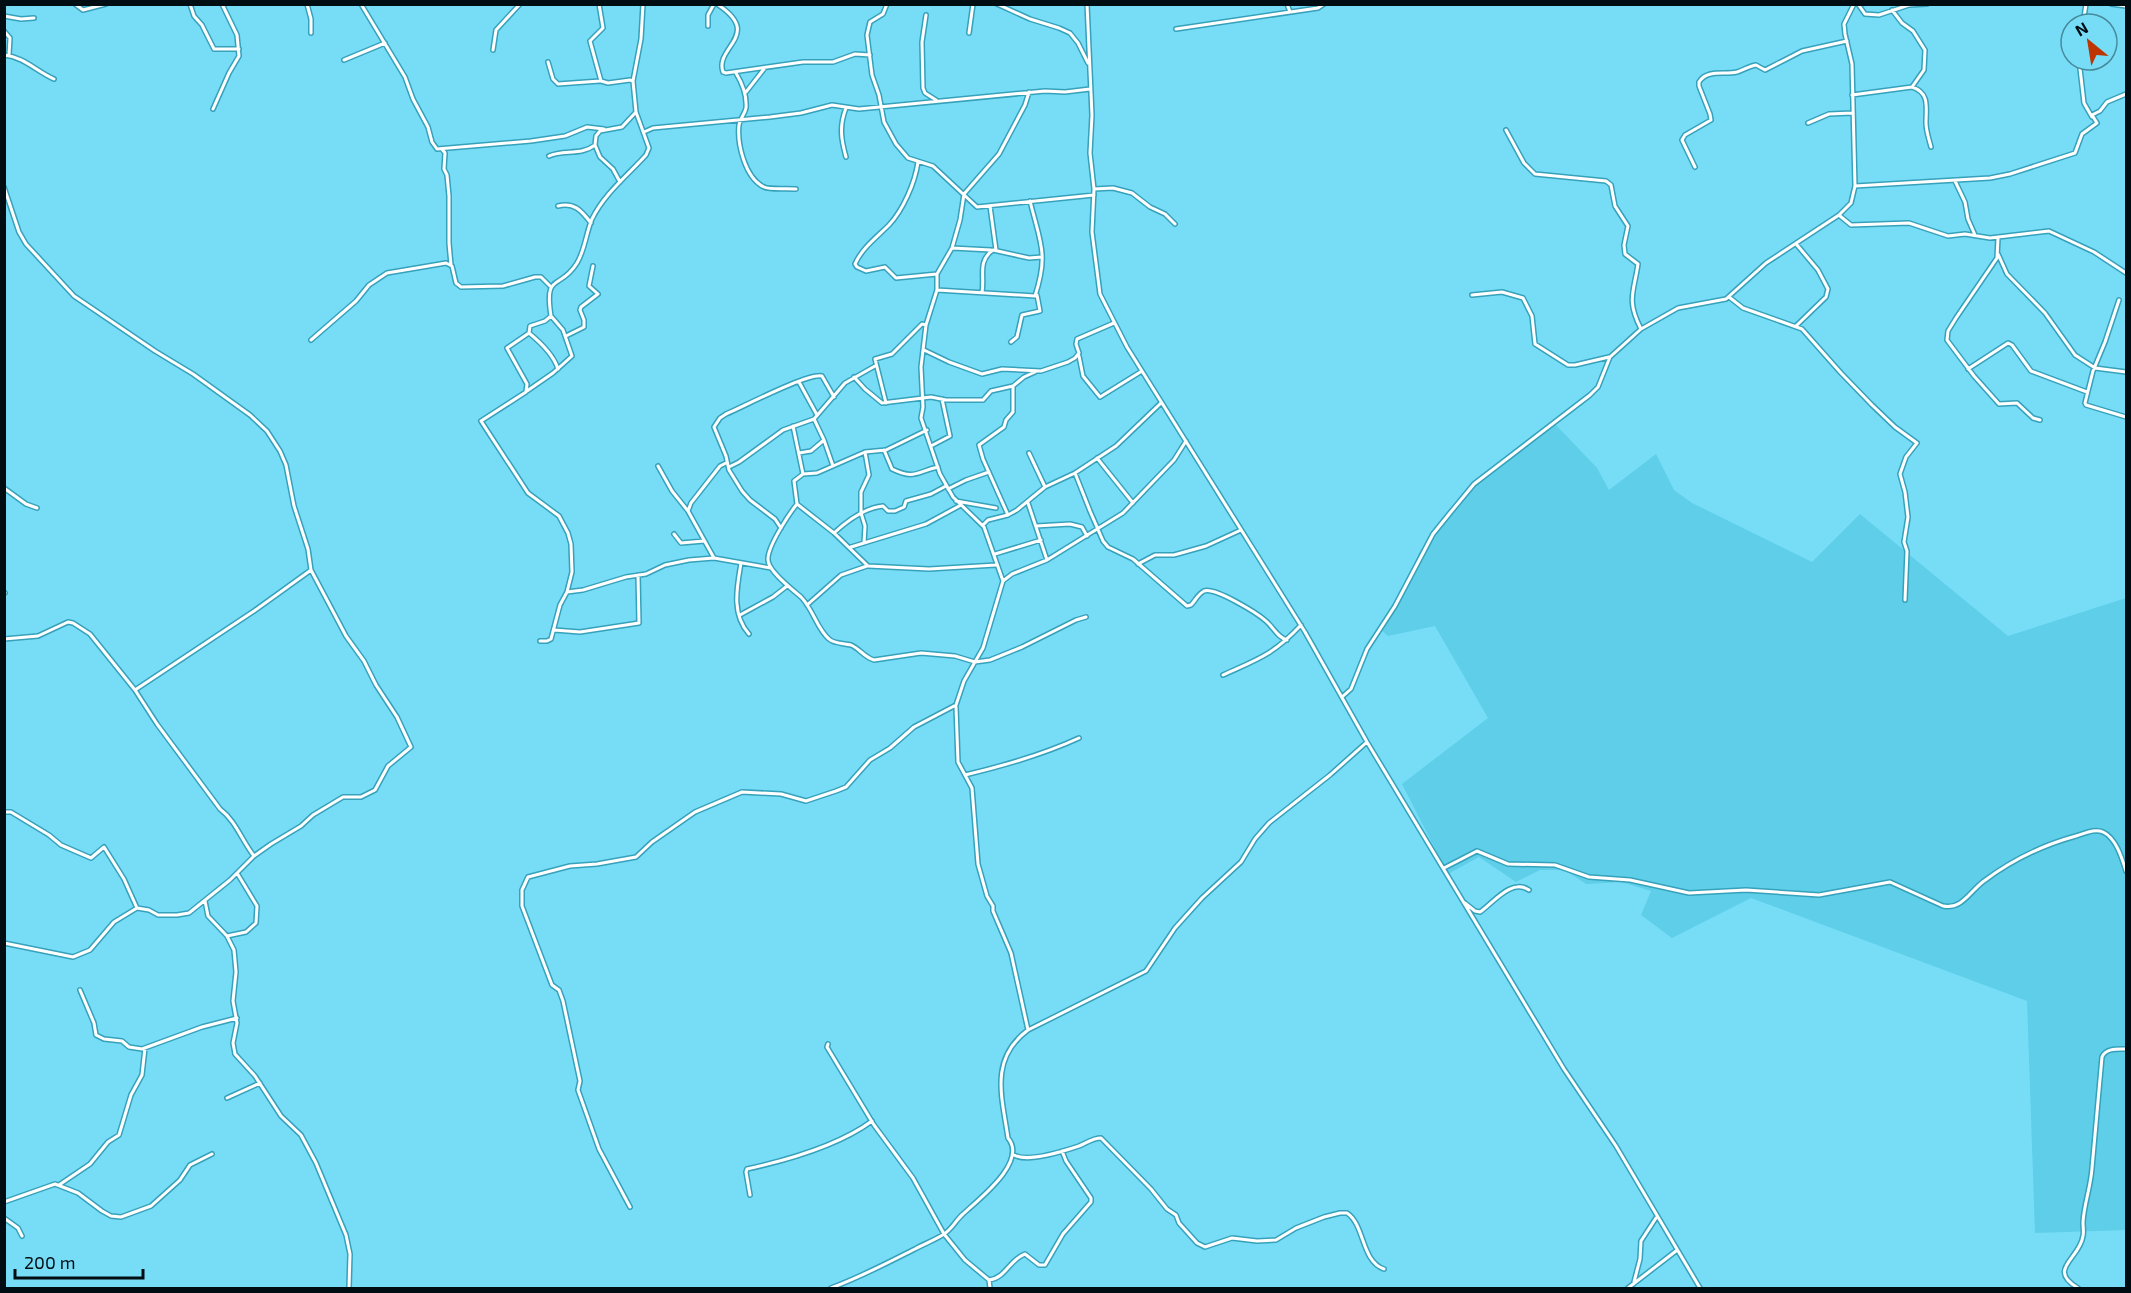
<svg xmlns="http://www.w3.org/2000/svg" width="2131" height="1293" font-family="'Exo 2',sans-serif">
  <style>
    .built { fill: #5ecee9 }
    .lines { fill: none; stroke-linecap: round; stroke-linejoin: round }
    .street-casing { stroke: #36a1ba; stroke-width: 6 }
    .street { stroke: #fff; stroke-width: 3 }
  </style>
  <rect width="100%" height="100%" fill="#77ddf7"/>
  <!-- built -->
  <path class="built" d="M 1555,424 L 1597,468 L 1609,490 L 1656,454 L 1674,490 L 1692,503 L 1812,562 L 1860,514 L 2008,636 L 2126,598 L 2126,1230 L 2035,1233 L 2027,1001 L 1751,898 L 1672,938 L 1641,915 L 1651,891 L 1621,882 L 1586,884 L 1565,870 L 1540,870 L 1516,882 L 1479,857 L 1448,874 L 1402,784 L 1488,718 L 1435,626 L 1388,636 L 1380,629 L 1405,586 L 1419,553 L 1463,493 Z"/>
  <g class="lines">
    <defs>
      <path id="street" d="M 75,4 L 83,10 L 106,4
        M 190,4 L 194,16 L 202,25 L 214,49 L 239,49
        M 307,4 L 311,19 L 311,33
        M 361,4 L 405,77 L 413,99 L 428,127 L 432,142 L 437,149 L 531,141 L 565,136 L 587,127 L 604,129
        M 717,4 C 764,35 714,47 723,72 L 726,73 L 803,62 L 833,62 L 855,54 L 870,55
        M 887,4 L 883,14 L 870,22 L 867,35 L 872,75 L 879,95 L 884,122 L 896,144 L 908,158 L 933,166 L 977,207 L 1094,195
        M 997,4 L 1030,19 L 1059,28 L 1070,33 L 1078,43 L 1088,63
        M 1087,4 L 1092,115 L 1090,153 L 1094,189 L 1092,232 L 1100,294 L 1127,347 L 1305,632 L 1367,742 L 1564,1069 L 1616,1146 L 1700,1288
        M 1287,4 L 1290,12
        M 1858,4 L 1865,14 L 1879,15 L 1909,5 L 1927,4
        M 2111,4 L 2126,6
        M 1892,10 L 1902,23 L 1913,31 L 1925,50 L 1924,70 L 1912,87
        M 926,15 L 922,42 L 923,88 L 925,93 L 936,100
        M 4,16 L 21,19 L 34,18
        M 2083,24 L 2086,4
        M 708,26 L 708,15 L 714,4
        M 1176,29 L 1318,8 L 1324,4
        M 4,31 L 10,38 L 9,55
        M 969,33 L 973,4
        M 493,50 L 496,30 L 520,4
        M 4,55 C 24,57 36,71 54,79
        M 344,60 L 385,43
        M 2079,60 L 2084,103 L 2092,117
        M 548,62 L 553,79 L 558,84 L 600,81
        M 736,73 C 742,83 747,96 746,108 C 745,114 740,118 739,125 C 737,144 745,178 764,187 C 770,190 787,188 796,189
        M 633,81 L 641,39 L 643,4
        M 746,92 L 764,69
        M 1852,95 L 1912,87 C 1930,93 1926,107 1926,123 C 1926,131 1929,139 1931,147
        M 213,109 L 229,73 L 239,56 L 237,35 L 222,4
        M 1808,123 L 1829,114 L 1852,113
        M 1506,130 L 1524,163 L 1535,174 L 1606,181 L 1611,185 L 1615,206 L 1628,226 L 1624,245 L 1625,254 L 1638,264 C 1634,292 1626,300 1641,329
        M 644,132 L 653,128 L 770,117 L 801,113 L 832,105 L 859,109 L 1045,91 L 1065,92 L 1090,89
        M 595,145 L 600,157 L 613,169 L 620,182
        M 442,149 L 445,153 L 444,169 L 447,175 L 449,196 L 449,243 L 451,265
        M 549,156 C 563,149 581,156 595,145 L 596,136 L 600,131 L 622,127 L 636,112
        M 846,157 C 841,139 839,126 846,108
        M 918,162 C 915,183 903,210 889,225 C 877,237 862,248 855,264 L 857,267 L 866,271 L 885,267 L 896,278 L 937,274
        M 1695,167 L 1682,140 L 1685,135 L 1711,120 L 1710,114 L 1699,86 L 1699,82 C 1707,69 1724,75 1737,72 C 1744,70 1749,66 1756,65 L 1765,70 L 1802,51 L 1847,41
        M 1955,181 L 1965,202 L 1968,219 L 1975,235
        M 1855,186 L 1990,178 L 2010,174 L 2075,153 L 2082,134 L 2097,123 L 2092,115 L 2100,111 L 2107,102 L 2126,94
        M 4,187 L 19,232 L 26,244 L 74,296 L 155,351 L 193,374 L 250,415 L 267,431 L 280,451 L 286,465 L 294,506 L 308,549 L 311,570 L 346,636 L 364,661 L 376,685 L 397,717 L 411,747 L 388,766 L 375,790 L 361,797 L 343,797 L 313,815 L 301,826 L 271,844 L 254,856 L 230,880 L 189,913 L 177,915 L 158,915 L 149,910 L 137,908 L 114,922 L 90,950 L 73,957 L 4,943
        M 1094,189 L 1113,188 L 1132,193 L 1150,207 L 1165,214 L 1175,224
        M 558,206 C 574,202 581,210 591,223
        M 990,206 L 996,250
        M 1840,216 L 1851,225 L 1909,223 L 1948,236 L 1965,234 L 1990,238 L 2049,231 L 2094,252 L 2126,273
        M 1998,238 L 1997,258 L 1956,318 L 1948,331 L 1947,340 L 1974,376 L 1999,404 L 2017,403 L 2033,418 L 2040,420
        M 952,248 L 991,250
        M 1998,254 L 2007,274 L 2045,313 L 2075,355 L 2095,368 L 2126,372
        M 937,290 L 1035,296 C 1049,254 1040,242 1030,201
        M 982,292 C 985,277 977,261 993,250 L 1029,258 L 1042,257
        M 1472,295 L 1502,292 L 1523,298 L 1532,316 L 1535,344 L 1568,365 L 1575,365 L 1609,357
        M 1729,297 L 1743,308 L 1802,329 L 1841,373 L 1872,405 L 1895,427 L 1917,443 L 1906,457 L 1900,474 L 1905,492 L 1908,517 L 1904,542 L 1907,551 L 1905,600
        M 2119,300 L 2105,342 L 2093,371 L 2085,403 L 2086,405 L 2126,417
        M 1796,326 L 1826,297 L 1828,289 L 1818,270 L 1797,245
        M 529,333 C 540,342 554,356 558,369
        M 566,336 L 584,327 L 584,320 L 580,310 L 581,307 L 598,294 L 589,286 L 593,266
        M 311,340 L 356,301 L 369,285 L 387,273 L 446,263 L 452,266 L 456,283 L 461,287 L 503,286 L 535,277 L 541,277 L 550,286
        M 1011,342 L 1017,337 L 1022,315 L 1040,311 L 1037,295
        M 924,350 L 949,362 L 982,374 L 1002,369 L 1041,371 L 1068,362 L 1075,358 L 1079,353 L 1076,344 L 1077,339 L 1114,323
        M 1079,356 L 1083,376 L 1100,397 L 1142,371
        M 1968,369 L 2008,343 L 2012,345 L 2031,371 L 2087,392
        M 854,377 L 865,389 L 882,403 L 931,397 L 946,400 L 983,400 L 991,391 L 1013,386 L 1024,377 L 1035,372
        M 799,382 L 817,415
        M 527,391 L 553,373 L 572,356 L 563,330 L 551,316
        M 886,403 L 875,359 L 892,354 L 922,324 L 926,325
        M 814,419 L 824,440 L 833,466
        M 793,426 L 803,474
        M 927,430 L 886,450 L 865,452 L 817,473 L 803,474 L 794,481 L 797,504 C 789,514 767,547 768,560 C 768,571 793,590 801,597 C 813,609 817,629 829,639 C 834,644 844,643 851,645 C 860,649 864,657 874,660 L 921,653 L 955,656 L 975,662 L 990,660 L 1022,647 L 1076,620 L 1086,617
        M 931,446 L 950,436 L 942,399
        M 884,450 L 892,469 C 915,480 916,472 938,467
        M 799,453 L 811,451 L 824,440
        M 1029,453 L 1045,487
        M 1097,458 L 1133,503
        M 658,466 L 672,491 L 688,511
        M 729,467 L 739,462 L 783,430 L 814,419 L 845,383 L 875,366
        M 1075,473 L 1090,511 L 1103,541 L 1108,547 L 1133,559 L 1187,606 L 1191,605 C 1195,601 1198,594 1204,591 C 1215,587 1257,613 1266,621 C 1274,628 1277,637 1287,640
        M 4,488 L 26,504 L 37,508
        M 948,489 L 966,480 L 989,472
        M 956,501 L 996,508
        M 1028,503 L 1047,560
        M 797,504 L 834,533 L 868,566 L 929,569 L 996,565
        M 1008,515 L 983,459 L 979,445 L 1004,427 L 1006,420 L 1013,412 L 1013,386
        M 983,525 L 988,520 L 1008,515 L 1017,510 L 1045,487 L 1075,473 L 1116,446 L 1161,403
        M 1036,526 L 1070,524 L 1082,527 L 1087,536
        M 781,528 L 775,519 L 750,500 L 742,491 L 729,470 L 726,456 L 714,427 L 720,418 L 726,414 C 743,407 807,373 822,376 L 834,397
        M 834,533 C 848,520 864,508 883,506 L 888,511 L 895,511 L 904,507 L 906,501 L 931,494 L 946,486
        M 674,534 L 681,543 L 704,541
        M 864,543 L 865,526 L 861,513 L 861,492 L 869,475 L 865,452
        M 851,547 L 926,524 L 961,505
        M 995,554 L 1041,540
        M 714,558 L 688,511 L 691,503 L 720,466 L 726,463
        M 741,563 C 737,587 731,614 749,634
        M 1138,564 L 1155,555 L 1174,555 L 1206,546 L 1241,530
        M 1003,581 L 984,527 L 953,497 L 940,474 L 921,418 L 923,407 L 921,367 L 926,325 L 937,290 L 937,274 L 952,248 L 960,220 L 964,194 L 999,154 L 1025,105 L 1029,92
        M 4,592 L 5,593
        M 567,592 L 583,590 L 626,577 L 646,574 L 665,565 L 689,560 L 714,558 L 771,568
        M 807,605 L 841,575 L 867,566
        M 740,615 L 773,597 L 787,586
        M 554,630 L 580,632 L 639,623 L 638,575
        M 4,639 L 38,636 L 68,622 L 73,623 L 90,634 L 135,690 L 157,724 L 220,809 C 236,821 242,841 254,856
        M 540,641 L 547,641 L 551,639 L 560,605 L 567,592 L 572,572 L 571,544 L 568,533 L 559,516 L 528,493 L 481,421 L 526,392 L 527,384 L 507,348 L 529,333 L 530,326 L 545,321 L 551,316 C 544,271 560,291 577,263 C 585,250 586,233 592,219 C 604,194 628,175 646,155 L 649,148 L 636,112 L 633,81 L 630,80 L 608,83 L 601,81 L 590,41 L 603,28 L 599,4
        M 1223,675 C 1258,659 1273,655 1301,625
        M 135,690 L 254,611 L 311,570
        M 1342,697 L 1351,689 L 1367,649 L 1395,606 L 1433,534 L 1450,513 L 1474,484 L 1590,395 L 1598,387 L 1610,357 L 1641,329 L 1678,308 L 1726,299 L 1766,263 L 1839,215 L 1851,203 L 1855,186 L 1852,64 L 1845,34 L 1844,24 L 1854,4
        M 956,707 L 958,762 L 972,788 L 978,864 L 987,896 L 993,906 L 993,911 L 1011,953 L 1028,1030
        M 965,775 C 1003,766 1042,755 1079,738
        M 4,812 L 11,812 L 49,835 L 61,845 L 91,858 L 104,847 L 124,879 L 137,908
        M 1444,868 L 1477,851 L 1508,864 L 1555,865 L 1589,877 L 1630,880 L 1689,893 L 1746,890 L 1819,895 L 1890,882 L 1943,906 C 1962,910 1970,891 1984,881 C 2012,860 2043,845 2076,836 C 2084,834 2094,828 2103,832 C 2116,838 2122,858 2126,871
        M 205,901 L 208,916 L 227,936 L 234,950 L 236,972 L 233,1001 L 237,1023 L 233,1043 L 235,1054 L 255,1076 L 281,1116 L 301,1135 L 316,1163 L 346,1235 L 350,1254 L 349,1288
        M 1465,903 L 1475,911 L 1480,912 C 1494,902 1512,878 1529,890
        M 227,936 L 246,932 L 256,923 L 257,906 L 237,873
        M 80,990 L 94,1023 L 96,1035 L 104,1039 L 122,1041 L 129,1047 L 142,1049 L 202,1027 L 237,1018
        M 828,1044 L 827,1047 L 874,1125 L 913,1178 L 944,1234 L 965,1260 L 989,1280 C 1006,1278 1010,1259 1025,1254 L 1039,1265 L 1045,1265 L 1063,1234 L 1091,1202 L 1091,1198 L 1066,1161 L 1062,1151
        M 227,1098 L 260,1083
        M 1014,1155 C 1028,1163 1064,1151 1079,1146 C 1086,1143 1093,1138 1101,1138 L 1151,1189 L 1167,1209 L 1176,1215 L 1179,1223 L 1197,1243 L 1205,1247 L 1232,1238 L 1257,1241 L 1276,1240 L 1296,1228 L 1324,1217 L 1340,1213 L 1347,1213 C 1365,1225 1361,1261 1384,1269
        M 59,1185 L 90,1164 L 108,1142 L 119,1135 L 131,1095 L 142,1075 L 145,1048
        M 750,1195 L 746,1172 L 747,1169 C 788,1160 838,1146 872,1121
        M 4,1202 L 55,1184 L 78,1193 L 102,1211 L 111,1216 L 121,1217 L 151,1206 L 180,1180 L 190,1165 L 212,1154
        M 630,1207 L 599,1149 L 578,1090 L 580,1081 L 563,1001 L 559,990 L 552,985 L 522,906 L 522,890 L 528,877 L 570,866 L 597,864 L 636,857 L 652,842 L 695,812 L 742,792 L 781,794 L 806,801 L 836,791 L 846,787 L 870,760 L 890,748 L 914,727 L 956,705 L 964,681 L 983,648 L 1003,581 L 1012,574 L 1047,560 L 1123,513 L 1174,460 L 1186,441
        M 4,1218 L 18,1228 L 22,1236
        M 989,1280 L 990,1288
        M 1634,1282 L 1640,1259 L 1641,1241 L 1656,1218
        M 831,1288 C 861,1277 887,1263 915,1249 C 924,1244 935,1240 944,1234 C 952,1229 956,1220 963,1214 C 979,1199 1028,1162 1008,1138 C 1002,1097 989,1059 1028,1030 L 1146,971 L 1175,928 L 1202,898 L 1241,862 L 1255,839 L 1269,823 L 1330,775 L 1367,742
        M 1628,1288 L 1676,1251
        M 2078,1288 C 2046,1269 2080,1259 2083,1236 C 2084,1232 2083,1227 2083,1222 C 2084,1204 2091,1186 2092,1168 C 2095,1131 2099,1094 2102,1057 C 2106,1048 2117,1049 2126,1049"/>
    </defs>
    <!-- street casing -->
    <use href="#street" class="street-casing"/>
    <!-- street -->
    <use href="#street" class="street"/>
  </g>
  <!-- border -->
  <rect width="2131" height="1293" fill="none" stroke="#000e14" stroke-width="12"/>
  <!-- north arrow -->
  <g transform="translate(2089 42) rotate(330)"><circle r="28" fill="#77ddf7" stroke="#478a9c" stroke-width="1.5"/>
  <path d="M0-4.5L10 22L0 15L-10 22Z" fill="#be3503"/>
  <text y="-9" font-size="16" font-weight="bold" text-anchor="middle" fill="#000e14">N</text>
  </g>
  <!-- scale -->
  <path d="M15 1269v9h128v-9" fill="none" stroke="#000e14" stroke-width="3"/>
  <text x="24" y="1269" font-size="18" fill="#000e14" stroke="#77ddf7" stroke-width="4.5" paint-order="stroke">200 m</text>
</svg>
